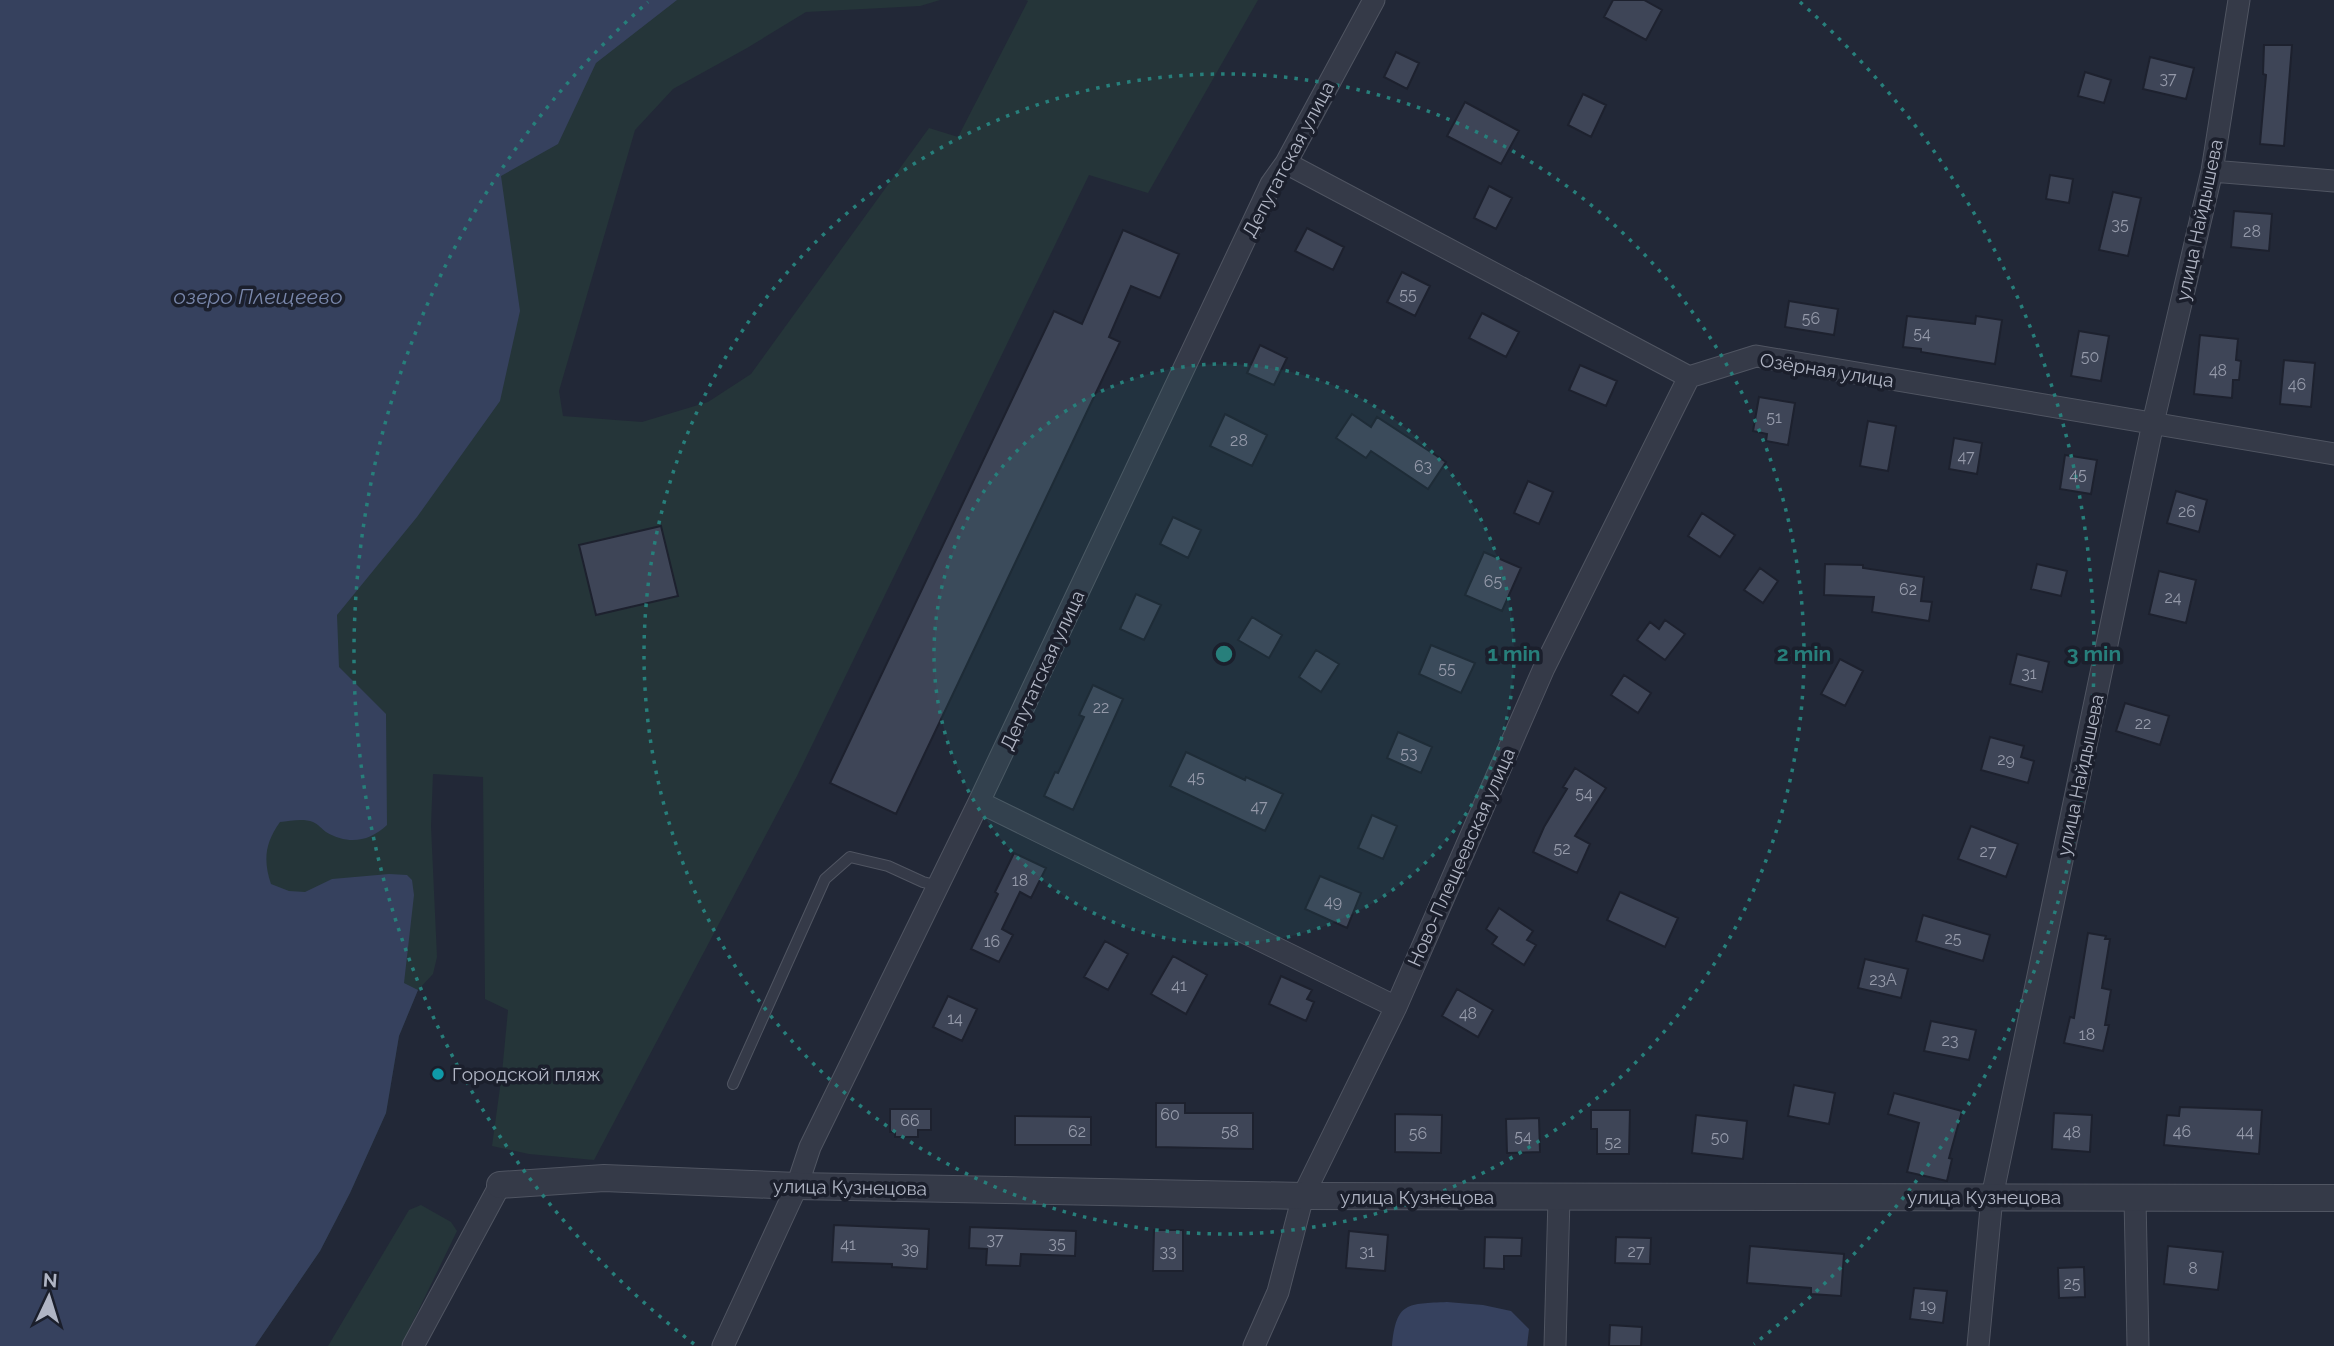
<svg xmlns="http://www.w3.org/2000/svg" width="2334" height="1346" font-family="Raleway,sans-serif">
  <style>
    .green { fill: #253539 }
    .water { fill: #36415e }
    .building { fill: #3e4557; stroke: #1d212e; stroke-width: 2 }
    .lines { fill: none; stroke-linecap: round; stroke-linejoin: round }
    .service-casing { stroke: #505562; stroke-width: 12 }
    .minor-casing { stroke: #505562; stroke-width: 23 }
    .tertiary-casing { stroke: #505562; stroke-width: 28 }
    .service { stroke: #353a48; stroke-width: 10 }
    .minor { stroke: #353a48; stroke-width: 21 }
    .tertiary { stroke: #353a48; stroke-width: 26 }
    .ring { fill: none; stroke: #277f7b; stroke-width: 3.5; stroke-dasharray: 3.5 7 }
    .culture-dot { fill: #0f9aa8; stroke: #1b1f2c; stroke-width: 2.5 }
    .labels { text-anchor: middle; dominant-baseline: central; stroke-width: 7; stroke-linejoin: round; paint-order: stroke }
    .number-label { font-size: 16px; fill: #9499a9 }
    .street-label { font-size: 19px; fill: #b0b5c4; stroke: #1b1f2c }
    .poi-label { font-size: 19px; fill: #b0b5c4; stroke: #1b1f2c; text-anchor: start }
    .water-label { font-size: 21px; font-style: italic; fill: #7987ab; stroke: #1b1f2c }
    .centre { fill: #277f7b; stroke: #1b1f2c; stroke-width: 3.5 }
    .ring-label { font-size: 21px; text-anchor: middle; font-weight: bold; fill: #277f7b; stroke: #1b1f2c; stroke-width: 7; stroke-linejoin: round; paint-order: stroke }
  </style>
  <rect width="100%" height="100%" fill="#222837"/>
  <!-- green -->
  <path class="green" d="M 0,0 L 940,0 L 920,6 L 806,12 L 747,48 L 673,89 L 635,130 L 559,391 L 563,416 L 642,422 L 708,402 L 751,374 L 929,128 L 958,137 L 1028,1 L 1026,0 L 1258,0 L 1148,193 L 1089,175 L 797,776 L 594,1160 L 529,1154 L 492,1146 L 502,1073 L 508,1010 L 485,999 L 483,777 L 433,774 L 431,826 L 437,957 L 433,974 L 418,990 L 399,1036 L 386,1113 L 350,1193 L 320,1251 L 255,1346 L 0,1346 Z
    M 421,1205 L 451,1222 L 457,1231 L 401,1346 L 328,1346 L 409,1210 Z"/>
  <!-- water -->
  <path class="water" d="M 0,0 L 677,0 L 596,63 L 558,144 L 501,176 L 520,311 L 500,401 L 417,517 L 337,615 L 339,667 L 386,714 L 387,825 C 369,842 348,845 326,832 C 322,829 318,824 313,822 C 303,818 290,821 280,822 C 265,843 263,860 271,884 L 289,891 L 305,892 L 332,879 L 389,874 L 407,875 L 412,880 L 414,895 L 404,983 L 418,990 L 399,1036 L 386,1113 L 350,1193 L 320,1251 L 255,1346 L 0,1346 Z
    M 1447,1302 L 1483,1305 L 1511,1311 L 1529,1329 L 1527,1346 L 1392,1346 C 1396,1301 1408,1304 1447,1302 Z"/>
  <!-- building -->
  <path class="building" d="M 1613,0 L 1644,0 L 1662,10 L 1646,40 L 1604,17 Z
    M 2264,45 L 2292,45 L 2284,146 L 2260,144 L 2266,75 L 2263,74 Z
    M 1396,52 L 1419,63 L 1407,89 L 1384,77 Z
    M 2150,57 L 2194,68 L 2186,99 L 2143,89 Z
    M 2085,72 L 2111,80 L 2104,103 L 2078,96 Z
    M 1583,94 L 1606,105 L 1591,137 L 1568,125 Z
    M 1465,102 L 1519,131 L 1501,164 L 1447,136 Z
    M 2050,175 L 2073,179 L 2069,203 L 2046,199 Z
    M 1489,186 L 1512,198 L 1496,229 L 1474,218 Z
    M 2113,192 L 2141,198 L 2128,256 L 2099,250 Z
    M 2234,211 L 2272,214 L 2269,251 L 2231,247 Z
    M 1307,228 L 1344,247 L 1333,270 L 1295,251 Z
    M 1123,230 L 1179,254 L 1160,298 L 1131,286 L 1109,337 L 1120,342 L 896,814 L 830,783 L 1054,311 L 1082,324 Z
    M 1402,272 L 1430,286 L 1415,316 L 1387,302 Z
    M 1789,301 L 1838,309 L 1834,335 L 1785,327 Z
    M 1482,313 L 1519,332 L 1506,357 L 1469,338 Z
    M 1907,316 L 1975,324 L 1976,316 L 2002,320 L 1995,364 L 1921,352 L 1921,349 L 1903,347 Z
    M 2079,331 L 2109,336 L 2101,381 L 2071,376 Z
    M 2200,335 L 2238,339 L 2236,360 L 2241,361 L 2239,380 L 2233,380 L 2232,398 L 2194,394 Z
    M 1260,345 L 1287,358 L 1274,385 L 1247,373 Z
    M 2284,360 L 2315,363 L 2311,407 L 2280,404 Z
    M 1580,365 L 1617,381 L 1606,406 L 1569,390 Z
    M 1759,397 L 1795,403 L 1788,445 L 1766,441 L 1767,434 L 1753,431 Z
    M 1225,414 L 1267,435 L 1252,466 L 1210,446 Z
    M 1352,414 L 1371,427 L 1377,417 L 1446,462 L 1428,489 L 1371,451 L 1366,458 L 1336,438 Z
    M 1868,421 L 1896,426 L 1888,471 L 1860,466 Z
    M 1954,438 L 1982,443 L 1977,474 L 1949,469 Z
    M 2065,455 L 2097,460 L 2091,494 L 2060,489 Z
    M 1528,481 L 1553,492 L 1539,524 L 1514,513 Z
    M 2176,491 L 2207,500 L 2199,532 L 2167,523 Z
    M 1702,513 L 1735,535 L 1720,557 L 1688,536 Z
    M 1173,517 L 1201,530 L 1188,558 L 1160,544 Z
    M 661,526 L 678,596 L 596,615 L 579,545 Z
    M 1484,552 L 1521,568 L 1502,611 L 1465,595 Z
    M 1825,564 L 1863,565 L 1863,568 L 1924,577 L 1921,601 L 1932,602 L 1929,621 L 1872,612 L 1874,597 L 1824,595 Z
    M 2037,564 L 2067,571 L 2061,596 L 2031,589 Z
    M 1760,568 L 1778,581 L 1763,603 L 1744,590 Z
    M 2159,571 L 2196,580 L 2186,623 L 2149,614 Z
    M 1136,594 L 1161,605 L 1144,640 L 1120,629 Z
    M 1252,617 L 1282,635 L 1269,658 L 1238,640 Z
    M 1665,620 L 1685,634 L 1665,660 L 1637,640 L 1650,622 L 1659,629 Z
    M 1431,645 L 1475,663 L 1461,693 L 1419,674 Z
    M 1316,650 L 1339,664 L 1321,692 L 1299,677 Z
    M 2017,654 L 2049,662 L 2042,692 L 2010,684 Z
    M 1840,659 L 1863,671 L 1845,706 L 1821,694 Z
    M 1624,675 L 1651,693 L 1638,713 L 1611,695 Z
    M 1093,685 L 1123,699 L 1073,810 L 1044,796 L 1055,772 L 1058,773 L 1084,717 L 1079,715 Z
    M 2125,703 L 2169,716 L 2160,745 L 2116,731 Z
    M 1398,732 L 1432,747 L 1421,773 L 1387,758 Z
    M 1990,737 L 2024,746 L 2021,757 L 2034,761 L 2028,783 L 1981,770 Z
    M 1186,752 L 1245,780 L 1246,777 L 1283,794 L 1265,831 L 1170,786 Z
    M 1575,768 L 1606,788 L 1575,836 L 1590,844 L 1577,873 L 1533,852 L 1544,827 L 1567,789 L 1563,787 Z
    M 1372,815 L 1397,826 L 1383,859 L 1358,848 Z
    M 1971,826 L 2018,844 L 2006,877 L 1958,859 Z
    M 1014,853 L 1046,868 L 1031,898 L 1020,892 L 1002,929 L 1013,935 L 999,962 L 971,949 L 998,894 L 995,892 Z
    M 1320,876 L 1361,893 L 1347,928 L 1305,909 Z
    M 1620,892 L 1678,918 L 1665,947 L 1607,920 Z
    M 1499,908 L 1533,931 L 1527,940 L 1536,945 L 1524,965 L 1492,944 L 1497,937 L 1486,929 Z
    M 1923,915 L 1990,935 L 1983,961 L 1916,941 Z
    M 2088,933 L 2106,936 L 2105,939 L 2110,939 L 2102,988 L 2111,990 L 2105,1025 L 2109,1025 L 2103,1051 L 2064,1043 L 2070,1017 L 2074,1018 Z
    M 1105,941 L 1128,954 L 1108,990 L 1084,977 Z
    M 1173,956 L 1207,975 L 1186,1014 L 1151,994 Z
    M 1865,959 L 1908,969 L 1901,998 L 1858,988 Z
    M 1281,976 L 1312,990 L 1307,999 L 1314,1002 L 1306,1021 L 1269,1004 Z
    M 1457,989 L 1493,1010 L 1478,1037 L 1442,1016 Z
    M 948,996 L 977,1009 L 962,1041 L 933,1027 Z
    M 1931,1021 L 1976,1030 L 1969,1060 L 1924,1051 Z
    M 1794,1085 L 1835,1093 L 1829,1124 L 1788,1116 Z
    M 1894,1093 L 1962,1111 L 1949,1158 L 1952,1159 L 1947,1181 L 1907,1172 L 1919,1123 L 1888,1114 Z
    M 1156,1103 L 1185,1103 L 1185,1113 L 1253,1113 L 1253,1149 L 1156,1147 Z
    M 2180,1107 L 2262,1110 L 2259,1154 L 2164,1145 L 2167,1115 L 2179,1116 Z
    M 890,1109 L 931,1109 L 931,1130 L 918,1130 L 918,1137 L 895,1137 L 895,1132 L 890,1132 Z
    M 1591,1110 L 1630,1110 L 1629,1154 L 1597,1154 L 1597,1129 L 1591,1129 Z
    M 2054,1113 L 2092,1115 L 2090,1152 L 2052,1149 Z
    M 1395,1114 L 1442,1115 L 1441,1153 L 1395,1152 Z
    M 1696,1115 L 1747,1121 L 1743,1159 L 1692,1153 Z
    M 1015,1116 L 1091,1117 L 1091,1145 L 1015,1145 Z
    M 1539,1118 L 1540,1152 L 1507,1153 L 1506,1119 Z
    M 834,1225 L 929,1229 L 927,1269 L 892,1267 L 892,1264 L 832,1262 Z
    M 970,1227 L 1076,1231 L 1075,1256 L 1021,1254 L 1020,1266 L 986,1265 L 987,1249 L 969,1248 Z
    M 1154,1230 L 1183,1230 L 1183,1271 L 1153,1271 Z
    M 1349,1231 L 1388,1235 L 1385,1271 L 1346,1268 Z
    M 1485,1237 L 1522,1238 L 1521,1256 L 1504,1256 L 1504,1269 L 1484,1268 Z
    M 1616,1237 L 1651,1238 L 1650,1264 L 1615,1263 Z
    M 1750,1246 L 1844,1254 L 1841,1296 L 1811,1294 L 1811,1288 L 1747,1283 Z
    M 2168,1246 L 2223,1252 L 2218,1290 L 2164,1284 Z
    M 2084,1267 L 2085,1297 L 2059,1298 L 2058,1268 Z
    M 1914,1288 L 1947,1291 L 1943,1323 L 1910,1319 Z
    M 1610,1325 L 1642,1327 L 1641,1346 L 1609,1346 Z"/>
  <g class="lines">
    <defs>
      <path id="service" d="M 733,1084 L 825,879 L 850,857 L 888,866 L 923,882 L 938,886"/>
      <path id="minor" d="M 1286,163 L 1689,377 L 1756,356 L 2334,454
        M 2212,171 L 2334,181
        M 979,802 L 1396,1007
        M 2135,1198 L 2138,1346
        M 413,1346 L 500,1185
        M 723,1346 L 797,1186 L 810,1147 L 979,802 L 1271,184 L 1286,163 L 1374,0
        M 1254,1346 L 1278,1292 L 1303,1196 L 1396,1007 L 1544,668 L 1689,377
        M 1555,1346 L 1559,1198
        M 1978,1346 L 1992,1197 L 2153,423 L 2212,171 L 2239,0"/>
      <path id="tertiary" d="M 500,1185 L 604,1178 L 797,1186 L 1303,1196 L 2334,1198"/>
    </defs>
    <!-- service casing -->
    <use href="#service" class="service-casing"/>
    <!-- minor casing -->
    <use href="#minor" class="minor-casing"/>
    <!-- tertiary casing -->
    <use href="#tertiary" class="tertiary-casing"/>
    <!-- service -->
    <use href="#service" class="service"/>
    <!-- minor -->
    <use href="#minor" class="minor"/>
    <!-- tertiary -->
    <use href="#tertiary" class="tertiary"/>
  </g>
  <!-- distance rings -->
  <circle cx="1224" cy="654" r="290" fill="#277f7b" fill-opacity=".12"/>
  <g class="ring">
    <circle cx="1224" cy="654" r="290"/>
    <circle cx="1224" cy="654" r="580"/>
    <path d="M694 1344A870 870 0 0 1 648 2M1800 2A870 870 0 0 1 1754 1344"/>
  </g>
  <!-- markers -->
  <circle class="culture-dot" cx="438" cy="1074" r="7"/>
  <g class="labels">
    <!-- number labels -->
    <g class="number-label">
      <text x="2168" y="78">37</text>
      <text x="2120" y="224">35</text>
      <text x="2252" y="231">28</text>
      <text x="1408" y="294">55</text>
      <text x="1811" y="318">56</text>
      <text x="1922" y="333">54</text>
      <text x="2090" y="356">50</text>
      <text x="2218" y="370">48</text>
      <text x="2297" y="384">46</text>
      <text x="1774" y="417">51</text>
      <text x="1239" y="440">28</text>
      <text x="1966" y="456">47</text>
      <text x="1423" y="466">63</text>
      <text x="2078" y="474">45</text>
      <text x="2187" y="511">26</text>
      <text x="1493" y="581">65</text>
      <text x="1908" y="589">62</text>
      <text x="2173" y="597">24</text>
      <text x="1447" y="668">55</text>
      <text x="2029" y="673">31</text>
      <text x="1101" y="707">22</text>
      <text x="2143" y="723">22</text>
      <text x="1409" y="753">53</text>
      <text x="2006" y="759">29</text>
      <text x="1196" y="777">45</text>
      <text x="1584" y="793">54</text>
      <text x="1259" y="806">47</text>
      <text x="1562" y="848">52</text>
      <text x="1988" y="851">27</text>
      <text x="1020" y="880">18</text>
      <text x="1333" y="901">49</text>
      <text x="1953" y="938">25</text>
      <text x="992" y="941">16</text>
      <text x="1883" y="979">23А</text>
      <text x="1179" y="985">41</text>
      <text x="1468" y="1013">48</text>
      <text x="955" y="1018">14</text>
      <text x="2087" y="1034">18</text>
      <text x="1950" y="1040">23</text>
      <text x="1170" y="1114">60</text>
      <text x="910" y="1120">66</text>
      <text x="1077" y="1131">62</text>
      <text x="1230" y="1131">58</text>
      <text x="2182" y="1131">46</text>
      <text x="2245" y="1131">44</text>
      <text x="2072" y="1132">48</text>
      <text x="1418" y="1133">56</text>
      <text x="1523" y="1136">54</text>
      <text x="1720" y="1137">50</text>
      <text x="1613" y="1142">52</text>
      <text x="995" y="1239">37</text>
      <text x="1057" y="1243">35</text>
      <text x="848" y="1244">41</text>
      <text x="910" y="1248">39</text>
      <text x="1168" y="1251">33</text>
      <text x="1367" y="1251">31</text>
      <text x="1636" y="1251">27</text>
      <text x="2193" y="1268">8</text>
      <text x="2072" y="1283">25</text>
      <text x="1928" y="1305">19</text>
    </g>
    <!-- street labels -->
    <g class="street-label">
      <text transform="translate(1288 159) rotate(-62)">Депутатская улица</text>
      <text transform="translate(2199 220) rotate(-78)">улица Найдышева</text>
      <text transform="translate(1827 370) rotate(9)">Озёрная улица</text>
      <text transform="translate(1042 670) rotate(-65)">Депутатская улица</text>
      <text transform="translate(2080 775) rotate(-78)">улица Найдышева</text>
      <text transform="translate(1461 857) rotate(-66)">Ново-Плещеевская улица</text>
      <text transform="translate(850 1187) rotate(1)">улица Кузнецова</text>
      <text x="1417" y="1197">улица Кузнецова</text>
      <text x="1984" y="1197">улица Кузнецова</text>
    </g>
    <!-- poi labels -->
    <g class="poi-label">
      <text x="452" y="1074">Городской пляж</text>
    </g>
    <!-- water labels -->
    <g class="water-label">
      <text x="258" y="296">озеро Плещеево</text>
    </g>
  </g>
  <circle cx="1224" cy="654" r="10" class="centre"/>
  <g class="ring-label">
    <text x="1514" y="661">1 min</text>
    <text x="1804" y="661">2 min</text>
    <text x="2094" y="661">3 min</text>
  </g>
  <!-- north arrow -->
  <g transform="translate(49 1297) rotate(4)" stroke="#1b1f2c" stroke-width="5" paint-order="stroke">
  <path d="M0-5L12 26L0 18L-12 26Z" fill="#b0b5c4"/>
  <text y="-10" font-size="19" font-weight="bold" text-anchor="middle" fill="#b0b5c4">N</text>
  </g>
</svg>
